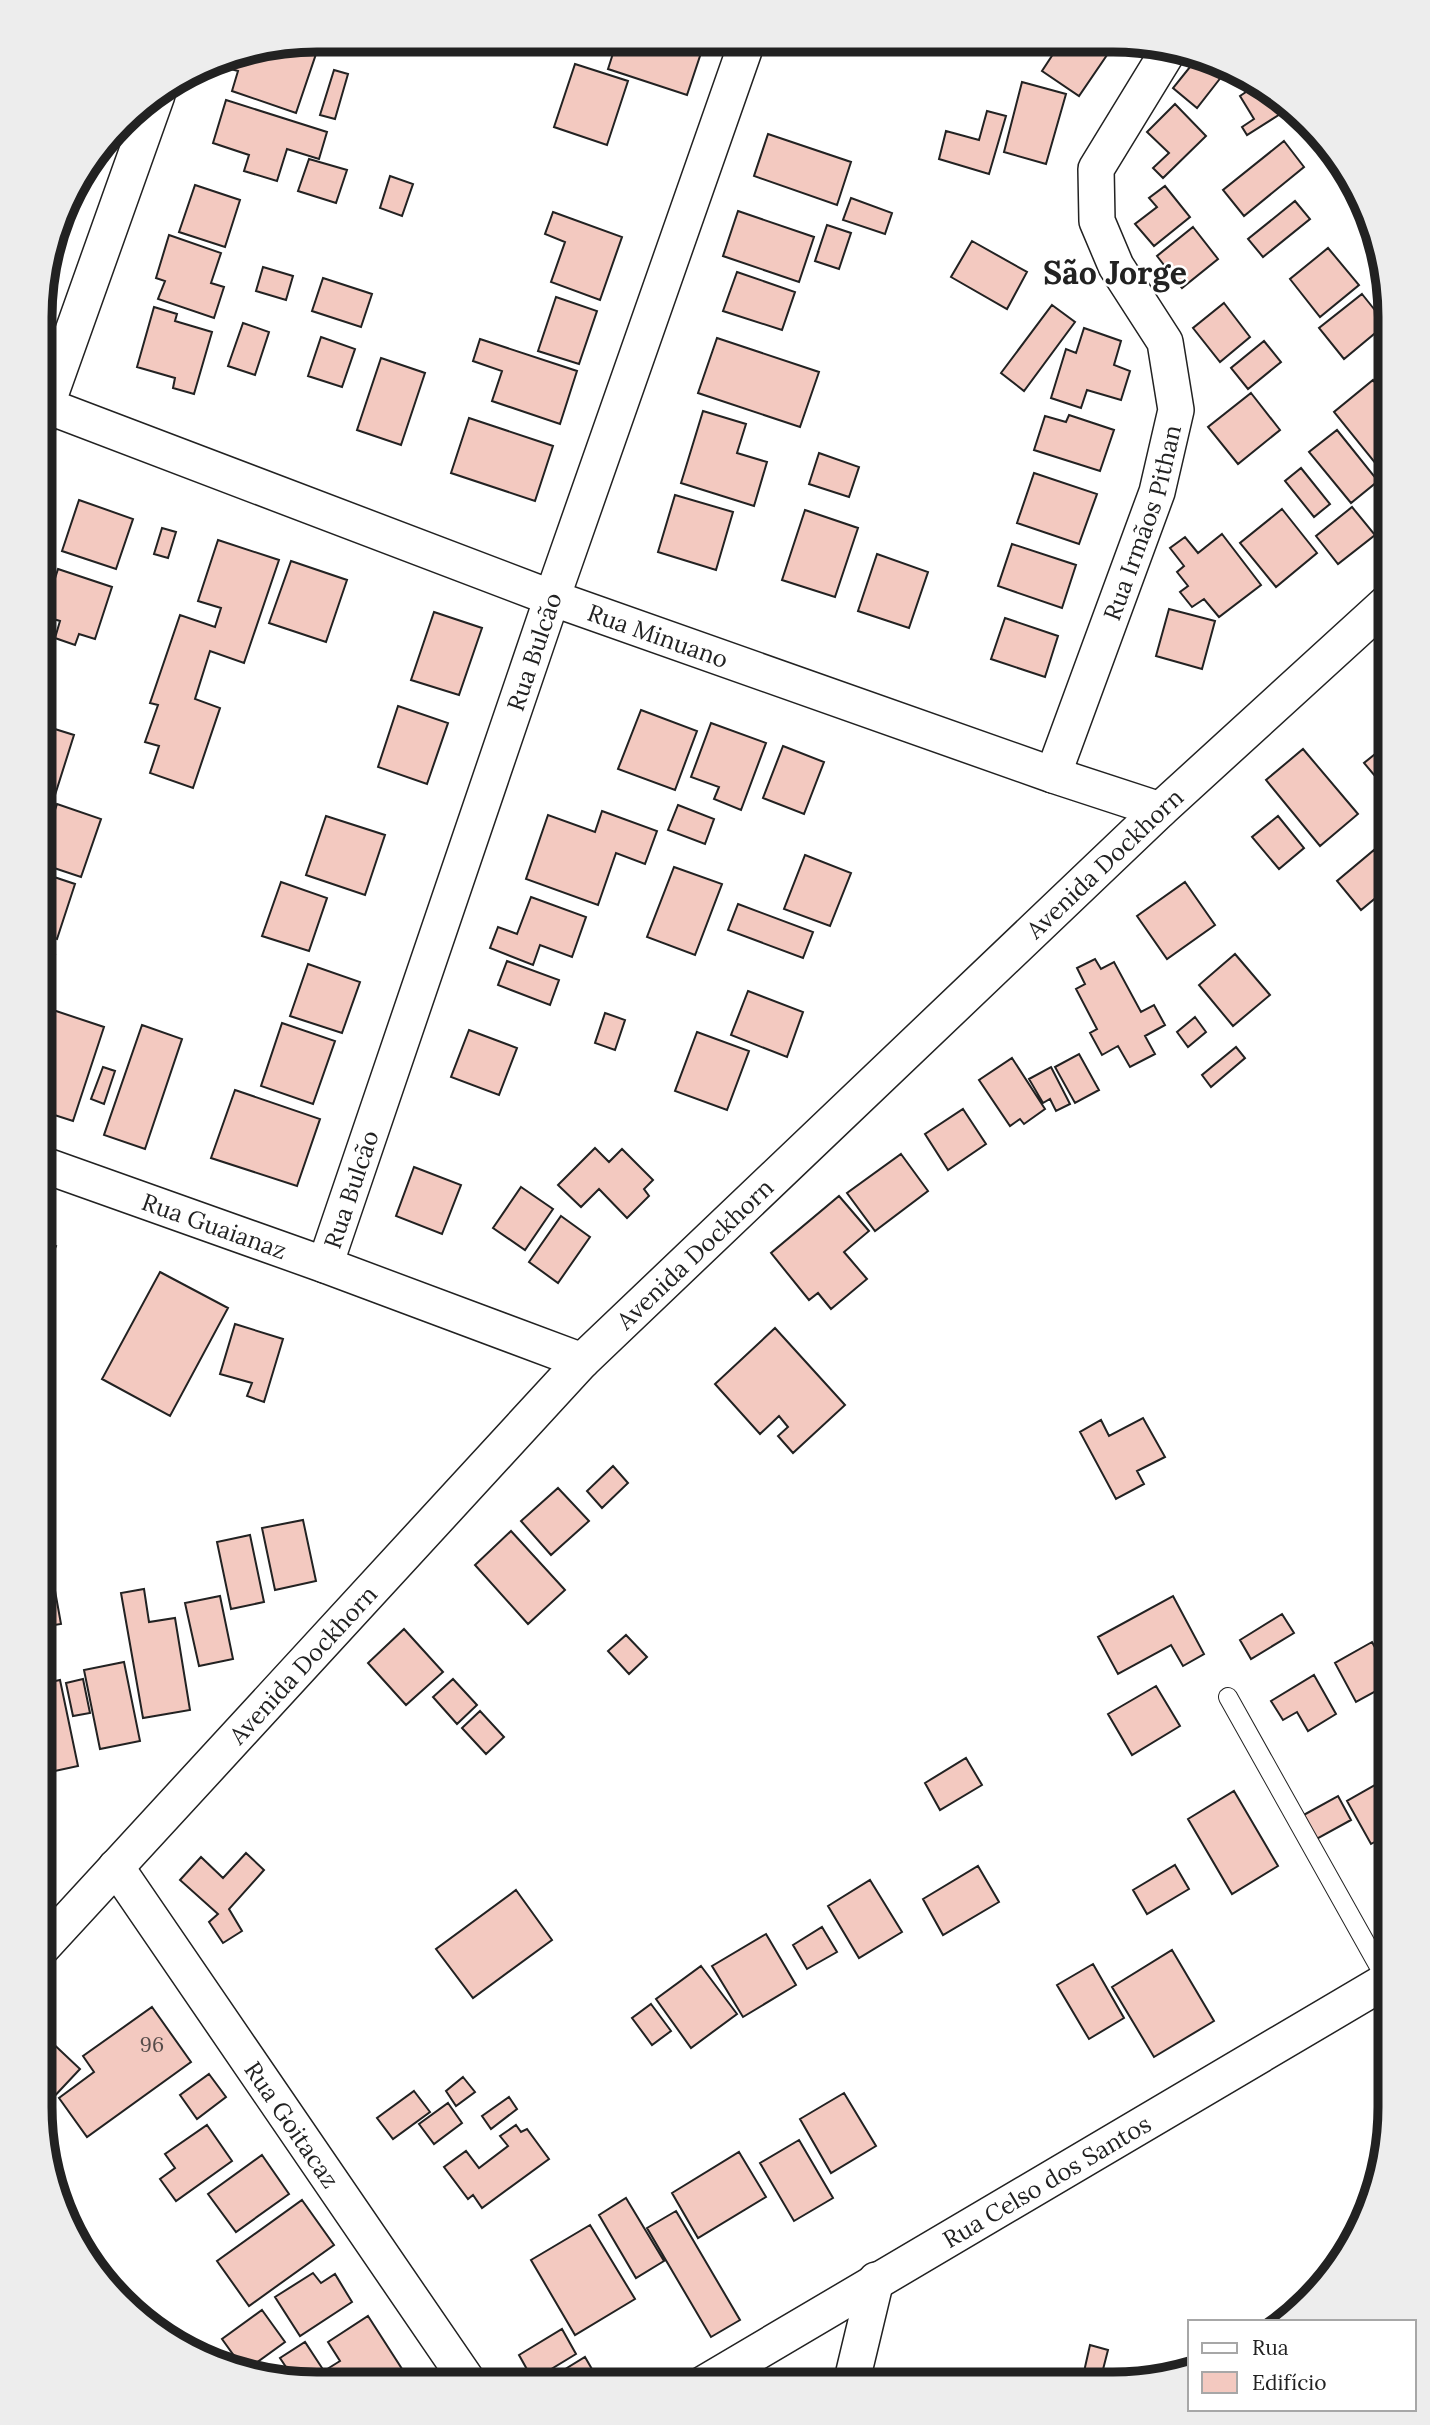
<svg xmlns="http://www.w3.org/2000/svg" width="1430" height="2425" font-family="Lora,serif">
  <style>
    .building { fill: #f3c9c0; stroke: #222; stroke-width: 2 }
    .lines { fill: none; stroke-linecap: round; stroke-linejoin: round }
    .service-casing { stroke: #222; stroke-width: 20 }
    .minor-casing { stroke: #222; stroke-width: 38 }
    .service { stroke: #fff; stroke-width: 18 }
    .minor { stroke: #fff; stroke-width: 35 }
    .labels { text-anchor: middle; dominant-baseline: central; stroke-width: 5; stroke-linejoin: round; paint-order: stroke }
    .number-label { font-size: 21px; fill: #564c4a }
    .street-label { font-size: 24px; fill: #222; stroke: #fff }
    .district-label { font-size: 32px; font-weight: bold; fill: #222; stroke: #fff }
    .rim { fill: none; stroke: #222; stroke-width: 9 }
  </style>
  <rect width="100%" height="100%" fill="#fff"/>
  <!-- building -->
  <path class="building" d="M 617,41 L 705,41 L 687,95 L 608,69 Z
    M 1061,42 L 1089,43 L 1107,55 L 1079,96 L 1042,71 Z
    M 297,44 L 317,51 L 296,113 L 232,91 L 238,71 L 227,68 L 230,58 Z
    M 1198,57 L 1222,76 L 1197,108 L 1173,88 Z
    M 575,64 L 628,81 L 607,145 L 554,127 Z
    M 334,70 L 348,74 L 335,119 L 320,115 Z
    M 1022,82 L 1066,94 L 1046,164 L 1004,152 Z
    M 1258,84 L 1274,93 L 1285,111 L 1247,135 L 1242,127 L 1254,119 L 1240,96 Z
    M 226,100 L 327,132 L 319,159 L 287,149 L 277,181 L 244,171 L 249,155 L 213,143 Z
    M 1175,104 L 1206,136 L 1163,178 L 1153,168 L 1169,153 L 1147,132 Z
    M 987,111 L 1006,116 L 989,174 L 939,159 L 946,131 L 979,140 Z
    M 768,134 L 851,162 L 837,205 L 754,176 Z
    M 1284,141 L 1304,167 L 1244,216 L 1223,190 Z
    M 309,159 L 347,170 L 336,203 L 298,191 Z
    M 390,176 L 413,184 L 402,216 L 380,208 Z
    M 195,185 L 240,200 L 225,247 L 179,232 Z
    M 1165,186 L 1190,217 L 1154,246 L 1135,224 L 1157,207 L 1149,198 Z
    M 851,198 L 892,213 L 885,234 L 843,220 Z
    M 1295,201 L 1310,219 L 1263,257 L 1248,239 Z
    M 738,211 L 814,237 L 799,282 L 723,256 Z
    M 553,212 L 622,237 L 600,300 L 551,282 L 565,242 L 545,234 Z
    M 827,225 L 851,233 L 839,269 L 815,261 Z
    M 1193,227 L 1218,259 L 1182,288 L 1157,256 Z
    M 169,235 L 221,253 L 211,283 L 224,287 L 214,318 L 158,299 L 165,281 L 156,278 Z
    M 972,241 L 1027,272 L 1007,309 L 951,277 Z
    M 1328,248 L 1359,285 L 1320,317 L 1290,279 Z
    M 263,267 L 293,276 L 286,300 L 256,291 Z
    M 737,272 L 795,292 L 782,330 L 723,311 Z
    M 323,278 L 372,294 L 361,327 L 312,311 Z
    M 1362,294 L 1386,324 L 1344,359 L 1319,328 Z
    M 556,297 L 597,311 L 579,364 L 538,351 Z
    M 1224,303 L 1250,337 L 1220,362 L 1193,328 Z
    M 1052,305 L 1075,322 L 1024,391 L 1001,373 Z
    M 154,307 L 177,314 L 175,321 L 212,332 L 194,394 L 173,388 L 175,378 L 137,367 Z
    M 243,323 L 269,332 L 255,375 L 228,366 Z
    M 1084,328 L 1121,341 L 1114,365 L 1130,371 L 1121,400 L 1087,390 L 1081,408 L 1051,398 L 1066,349 L 1076,353 Z
    M 321,337 L 355,349 L 342,387 L 308,376 Z
    M 717,338 L 819,372 L 800,427 L 698,393 Z
    M 480,339 L 577,371 L 560,424 L 492,401 L 502,371 L 473,361 Z
    M 1264,341 L 1281,362 L 1248,389 L 1231,368 Z
    M 381,358 L 425,373 L 401,445 L 357,430 Z
    M 1373,380 L 1390,401 L 1390,462 L 1380,469 L 1334,412 Z
    M 1251,393 L 1280,430 L 1238,464 L 1208,427 Z
    M 703,411 L 746,424 L 737,453 L 767,462 L 754,506 L 681,483 Z
    M 1069,415 L 1114,430 L 1100,471 L 1034,450 L 1045,416 L 1066,422 Z
    M 469,418 L 553,446 L 535,501 L 451,473 Z
    M 1337,430 L 1378,481 L 1351,503 L 1309,452 Z
    M 819,453 L 859,467 L 849,497 L 809,484 Z
    M 1301,468 L 1330,504 L 1314,517 L 1285,481 Z
    M 1034,473 L 1097,494 L 1079,544 L 1017,523 Z
    M 675,495 L 733,512 L 716,570 L 658,552 Z
    M 79,500 L 133,519 L 116,569 L 62,551 Z
    M 1352,507 L 1375,535 L 1338,564 L 1316,536 Z
    M 1282,509 L 1317,553 L 1276,587 L 1240,543 Z
    M 805,510 L 858,528 L 835,597 L 782,580 Z
    M 162,528 L 176,532 L 168,558 L 154,554 Z
    M 1222,534 L 1261,585 L 1219,617 L 1204,599 L 1192,607 L 1180,592 L 1188,586 L 1177,572 L 1184,566 L 1170,548 L 1185,537 L 1198,553 Z
    M 218,540 L 279,560 L 244,663 L 210,651 L 195,699 L 220,708 L 193,788 L 150,773 L 159,746 L 145,742 L 158,705 L 150,703 L 180,615 L 215,627 L 221,608 L 198,601 Z
    M 1012,544 L 1076,565 L 1062,608 L 998,586 Z
    M 877,554 L 928,572 L 909,628 L 858,611 Z
    M 291,561 L 347,580 L 326,642 L 269,623 Z
    M 58,569 L 112,587 L 95,639 L 79,634 L 75,645 L 55,638 L 60,621 L 43,616 Z
    M 1169,609 L 1215,621 L 1202,669 L 1156,656 Z
    M 434,612 L 482,628 L 459,695 L 411,680 Z
    M 1005,618 L 1058,636 L 1045,677 L 991,659 Z
    M 398,706 L 448,723 L 427,784 L 378,767 Z
    M 641,710 L 697,731 L 675,790 L 618,769 Z
    M 711,723 L 766,743 L 741,810 L 714,799 L 719,787 L 691,777 Z
    M 42,725 L 74,735 L 55,795 L 42,791 Z
    M 1390,742 L 1390,794 L 1364,763 Z
    M 783,746 L 824,762 L 804,814 L 763,798 Z
    M 1303,749 L 1358,814 L 1320,846 L 1266,780 Z
    M 57,804 L 101,819 L 81,877 L 42,864 L 42,849 Z
    M 678,805 L 714,819 L 705,844 L 668,830 Z
    M 602,811 L 657,831 L 645,864 L 616,853 L 598,905 L 526,879 L 548,815 L 595,832 Z
    M 326,816 L 385,835 L 365,895 L 306,875 Z
    M 1278,816 L 1304,848 L 1279,869 L 1252,837 Z
    M 1374,850 L 1390,868 L 1390,886 L 1361,910 L 1337,881 Z
    M 805,855 L 851,873 L 830,926 L 784,909 Z
    M 674,867 L 722,884 L 695,955 L 647,937 Z
    M 42,873 L 75,884 L 57,939 L 42,934 Z
    M 281,882 L 327,898 L 309,951 L 262,936 Z
    M 1185,882 L 1215,925 L 1167,959 L 1137,916 Z
    M 531,897 L 586,917 L 572,957 L 540,945 L 533,965 L 490,948 L 498,927 L 517,934 Z
    M 738,904 L 813,932 L 803,958 L 728,930 Z
    M 42,950 L 55,955 L 42,995 Z
    M 1235,954 L 1270,995 L 1233,1026 L 1199,985 Z
    M 1095,959 L 1101,969 L 1114,962 L 1141,1012 L 1154,1005 L 1165,1025 L 1145,1036 L 1155,1054 L 1130,1067 L 1118,1046 L 1102,1055 L 1090,1033 L 1097,1029 L 1076,989 L 1085,984 L 1077,968 Z
    M 507,961 L 559,980 L 550,1005 L 498,985 Z
    M 308,964 L 360,982 L 342,1033 L 290,1016 Z
    M 748,991 L 803,1012 L 787,1057 L 731,1035 Z
    M 50,1009 L 104,1027 L 73,1121 L 42,1111 L 42,1035 Z
    M 605,1013 L 625,1020 L 615,1050 L 595,1043 Z
    M 1195,1017 L 1206,1032 L 1188,1047 L 1177,1032 Z
    M 282,1023 L 335,1041 L 313,1104 L 261,1086 Z
    M 142,1025 L 182,1039 L 145,1149 L 104,1135 Z
    M 469,1030 L 517,1048 L 499,1095 L 451,1077 Z
    M 697,1032 L 749,1051 L 727,1110 L 675,1091 Z
    M 1236,1047 L 1245,1058 L 1211,1087 L 1202,1075 Z
    M 1079,1054 L 1099,1090 L 1075,1103 L 1055,1067 Z
    M 1012,1058 L 1045,1109 L 1024,1124 L 1020,1119 L 1010,1126 L 979,1080 Z
    M 103,1067 L 115,1071 L 104,1104 L 91,1099 Z
    M 1051,1067 L 1070,1104 L 1056,1111 L 1050,1099 L 1043,1103 L 1029,1079 Z
    M 235,1090 L 320,1119 L 297,1186 L 211,1158 Z
    M 963,1109 L 986,1144 L 948,1170 L 925,1134 Z
    M 595,1148 L 609,1162 L 622,1149 L 653,1180 L 644,1189 L 649,1196 L 627,1218 L 599,1189 L 581,1207 L 558,1185 Z
    M 901,1154 L 928,1191 L 875,1231 L 847,1193 Z
    M 414,1167 L 461,1185 L 442,1234 L 396,1216 Z
    M 521,1187 L 553,1209 L 525,1250 L 493,1228 Z
    M 839,1196 L 869,1231 L 844,1252 L 867,1279 L 831,1309 L 818,1293 L 809,1300 L 771,1253 Z
    M 561,1216 L 590,1237 L 558,1283 L 529,1262 Z
    M 41,1240 L 56,1246 L 41,1281 Z
    M 160,1272 L 228,1308 L 170,1416 L 102,1379 Z
    M 235,1324 L 283,1339 L 264,1402 L 247,1396 L 252,1383 L 220,1374 Z
    M 775,1328 L 845,1405 L 793,1453 L 778,1436 L 788,1427 L 779,1416 L 760,1434 L 715,1384 Z
    M 1143,1418 L 1165,1457 L 1137,1471 L 1144,1484 L 1116,1499 L 1080,1432 L 1101,1420 L 1109,1436 Z
    M 613,1466 L 628,1483 L 602,1508 L 587,1491 Z
    M 558,1488 L 589,1521 L 551,1555 L 521,1521 Z
    M 303,1520 L 316,1581 L 275,1590 L 262,1528 Z
    M 511,1531 L 565,1590 L 528,1624 L 475,1565 Z
    M 250,1535 L 264,1602 L 231,1609 L 217,1542 Z
    M 52,1574 L 61,1624 L 41,1627 L 41,1576 Z
    M 144,1589 L 149,1622 L 175,1618 L 190,1710 L 143,1718 L 121,1593 Z
    M 220,1596 L 233,1659 L 199,1666 L 185,1603 Z
    M 1173,1596 L 1204,1654 L 1183,1666 L 1171,1645 L 1118,1674 L 1098,1637 Z
    M 1282,1614 L 1294,1633 L 1251,1659 L 1240,1640 Z
    M 404,1629 L 443,1672 L 406,1705 L 368,1663 Z
    M 626,1635 L 647,1657 L 629,1674 L 608,1651 Z
    M 1372,1642 L 1389,1673 L 1389,1684 L 1356,1702 L 1335,1663 Z
    M 124,1662 L 140,1741 L 100,1749 L 84,1670 Z
    M 1314,1675 L 1336,1714 L 1308,1731 L 1297,1712 L 1283,1720 L 1271,1701 Z
    M 83,1679 L 90,1713 L 73,1716 L 66,1683 Z
    M 453,1679 L 477,1705 L 457,1724 L 433,1697 Z
    M 60,1680 L 78,1766 L 41,1774 L 41,1684 Z
    M 1156,1686 L 1180,1726 L 1132,1755 L 1108,1714 Z
    M 480,1711 L 504,1737 L 486,1754 L 462,1728 Z
    M 966,1758 L 982,1785 L 940,1810 L 925,1783 Z
    M 1389,1777 L 1389,1834 L 1371,1844 L 1347,1801 Z
    M 1234,1791 L 1278,1866 L 1232,1894 L 1188,1819 Z
    M 1338,1796 L 1351,1820 L 1313,1841 L 1300,1817 Z
    M 246,1853 L 264,1870 L 229,1909 L 242,1931 L 223,1943 L 209,1922 L 218,1914 L 180,1880 L 201,1857 L 223,1878 Z
    M 1175,1865 L 1189,1889 L 1147,1914 L 1133,1890 Z
    M 978,1866 L 999,1902 L 943,1935 L 923,1899 Z
    M 870,1880 L 902,1932 L 859,1958 L 828,1906 Z
    M 516,1890 L 552,1940 L 473,1998 L 436,1949 Z
    M 822,1927 L 837,1952 L 807,1969 L 793,1945 Z
    M 766,1934 L 796,1985 L 743,2017 L 712,1966 Z
    M 1172,1950 L 1214,2021 L 1154,2057 L 1112,1987 Z
    M 1093,1964 L 1124,2018 L 1089,2039 L 1057,1985 Z
    M 701,1966 L 737,2014 L 691,2048 L 656,1999 Z
    M 651,2004 L 671,2031 L 652,2045 L 632,2018 Z
    M 152,2007 L 191,2062 L 87,2137 L 59,2098 L 94,2072 L 83,2056 Z
    M 46,2037 L 80,2069 L 49,2102 L 40,2093 L 40,2044 Z
    M 209,2074 L 226,2097 L 197,2119 L 180,2095 Z
    M 463,2077 L 475,2092 L 456,2106 L 446,2091 Z
    M 414,2091 L 430,2112 L 393,2139 L 377,2118 Z
    M 844,2093 L 876,2146 L 831,2173 L 800,2119 Z
    M 509,2097 L 517,2109 L 491,2129 L 482,2116 Z
    M 448,2103 L 462,2123 L 434,2144 L 419,2124 Z
    M 207,2125 L 232,2161 L 176,2201 L 160,2179 L 175,2168 L 165,2154 Z
    M 516,2125 L 521,2132 L 527,2129 L 549,2159 L 482,2208 L 473,2195 L 468,2199 L 444,2167 L 466,2151 L 479,2168 L 508,2146 L 500,2136 Z
    M 799,2140 L 833,2198 L 794,2221 L 760,2163 Z
    M 739,2152 L 766,2197 L 698,2238 L 672,2193 Z
    M 262,2155 L 289,2194 L 236,2232 L 208,2194 Z
    M 626,2198 L 664,2261 L 636,2278 L 599,2215 Z
    M 302,2200 L 334,2245 L 249,2306 L 217,2261 Z
    M 676,2211 L 740,2320 L 711,2337 L 647,2228 Z
    M 590,2225 L 635,2299 L 575,2335 L 531,2260 Z
    M 313,2273 L 321,2283 L 335,2274 L 352,2302 L 300,2336 L 275,2297 Z
    M 262,2310 L 285,2342 L 245,2371 L 222,2339 Z
    M 368,2316 L 404,2372 L 388,2383 L 296,2382 L 280,2358 L 305,2342 L 324,2371 L 340,2361 L 328,2342 Z
    M 562,2329 L 576,2354 L 533,2380 L 519,2355 Z
    M 1090,2345 L 1108,2350 L 1099,2385 L 1081,2385 Z
    M 585,2357 L 600,2383 L 570,2383 L 562,2371 Z"/>
  <g class="lines">
    <defs>
      <path id="service" d="M 1228,1697 L 1387,1981"/>
      <g id="minor">
        <path id="s1" d="M 42,404 L 552,598 L 1053,775 L 1160,810"/>
        <path d="M 42,418 L 157,95"/>
        <path id="s2" d="M 1053,775 L 1157,492 L 1176,410 L 1165,342 L 1116,266 L 1097,221 L 1096,169 L 1170,48"/>
        <path id="s3" d="M 41,1164 L 325,1265 L 582,1361"/>
        <path id="s4" d="M 325,1265 L 552,598 L 747,42"/>
        <path id="s5" d="M 116,1867 L 469,2383"/>
        <path id="s6" d="M 40,1950 L 582,1361 L 1160,810 L 1390,600"/>
        <path id="s7" d="M 703,2384 L 1389,1979"/>
        <path d="M 851,2384 L 876,2280"/>
      </g>
    </defs>
    <!-- service casing -->
    <use href="#service" class="service-casing"/>
    <!-- minor casing -->
    <use href="#minor" class="minor-casing"/>
    <!-- service -->
    <use href="#service" class="service"/>
    <!-- minor -->
    <use href="#minor" class="minor"/>
  </g>
  <g class="labels">
    <!-- number labels -->
    <g class="number-label">
      <text x="152" y="2044">96</text>
    </g>
    <!-- street labels -->
    <g class="street-label">
      <text stroke="none"><textPath href="#s2" startOffset="268">Rua Irmãos Pithan</textPath></text>
      <text stroke="none"><textPath href="#s1" startOffset="658">Rua Minuano</textPath></text>
      <text stroke="none"><textPath href="#s4" startOffset="648">Rua Bulcão</textPath></text>
      <text stroke="none"><textPath href="#s6" startOffset="1522">Avenida Dockhorn</textPath></text>
      <text stroke="none"><textPath href="#s4" startOffset="80">Rua Bulcão</textPath></text>
      <text stroke="none"><textPath href="#s3" startOffset="184">Rua Guaianaz</textPath></text>
      <text stroke="none"><textPath href="#s6" startOffset="956">Avenida Dockhorn</textPath></text>
      <text stroke="none"><textPath href="#s6" startOffset="388">Avenida Dockhorn</textPath></text>
      <text stroke="none"><textPath href="#s5" startOffset="312">Rua Goitacaz</textPath></text>
      <text stroke="none"><textPath href="#s7" startOffset="399">Rua Celso dos Santos</textPath></text>
    </g>
    <!-- district labels -->
    <g class="district-label">
      <text x="1115" y="272">São Jorge</text>
    </g>
  </g>
  <!-- crop -->
  <path d="M0 0H1430V2425H0ZM317 52H1113A265 265 0 0 1 1378 317V2107A265 265 0 0 1 1113 2372H317A265 265 0 0 1 52 2107V317A265 265 0 0 1 317 52Z" fill="#ededed" fill-rule="evenodd"/>
  <path class="rim" d="M317 52H1113A265 265 0 0 1 1378 317V2107A265 265 0 0 1 1113 2372H317A265 265 0 0 1 52 2107V317A265 265 0 0 1 317 52Z"/>
  <!-- legend -->
  <rect x="1188" y="2320" width="228" height="91" fill="#ffffff" stroke="#a7a7a7" stroke-width="2"/>
  <rect x="1202" y="2343" width="35" height="10" fill="#ffffff" stroke="#a7a7a7" stroke-width="2"/>
  <text x="1252" y="2355" font-size="21" fill="#222222">Rua</text>
  <rect x="1202" y="2372" width="35" height="21" fill="#f3c9c0" stroke="#a7a7a7" stroke-width="2"/>
  <text x="1252" y="2390" font-size="21" fill="#222222">Edifício</text>
</svg>
